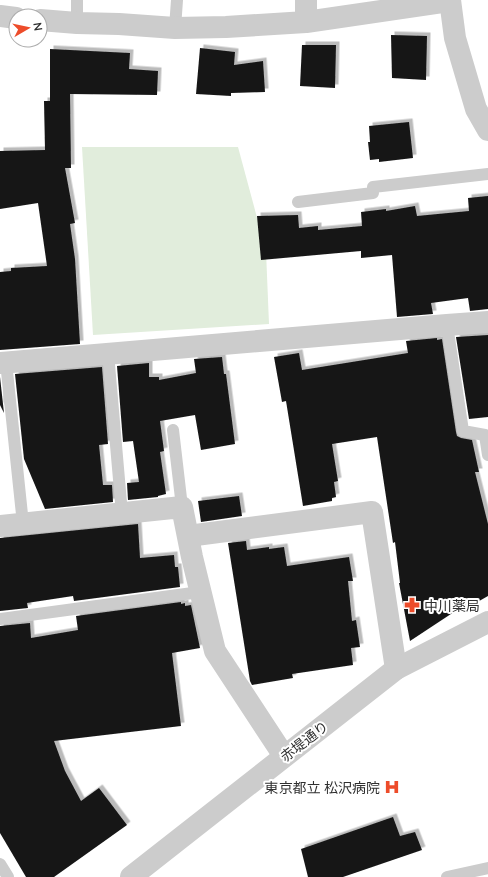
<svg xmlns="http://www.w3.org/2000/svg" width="488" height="877" font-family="Lato,'Noto Sans JP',sans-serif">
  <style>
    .green { fill: #e1eddc }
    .building { fill: #161616; filter: url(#shadow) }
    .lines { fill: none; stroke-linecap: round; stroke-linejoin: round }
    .service { stroke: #ccc; stroke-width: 12 }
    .minor { stroke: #ccc; stroke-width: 22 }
    .tertiary { stroke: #ccc; stroke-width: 22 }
    .labels { text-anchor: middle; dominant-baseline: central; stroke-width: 4; stroke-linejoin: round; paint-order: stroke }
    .poi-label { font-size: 14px; fill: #2f2f2f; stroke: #fff; text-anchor: start }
    .street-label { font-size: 14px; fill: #2f2f2f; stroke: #fff }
  </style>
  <defs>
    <filter id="shadow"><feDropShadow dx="3.5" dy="-3.5" stdDeviation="0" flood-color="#0004"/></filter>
  </defs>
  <rect width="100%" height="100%" fill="#fff"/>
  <!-- green -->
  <path class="green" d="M 82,147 L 238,147 L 266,251 L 269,324 L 93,335 Z"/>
  <!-- building -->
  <path class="building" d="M 391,35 L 427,36 L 426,80 L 392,78 Z
    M 302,45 L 336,45 L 335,88 L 300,86 Z
    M 200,48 L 235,52 L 234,65 L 263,61 L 265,92 L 231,93 L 231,96 L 196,94 Z
    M 50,49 L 130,53 L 129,69 L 158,71 L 157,95 L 70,94 L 71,168 L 65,168 L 75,223 L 70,224 L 75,259 L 80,344 L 0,350 L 0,272 L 11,271 L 11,268 L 47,266 L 38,203 L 0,209 L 0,151 L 45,150 L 44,101 L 50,101 Z
    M 409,122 L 413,158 L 379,162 L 379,159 L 370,160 L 368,142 L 370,142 L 369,126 Z
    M 488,196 L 488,309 L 470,311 L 468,298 L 431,303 L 433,314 L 397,317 L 392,255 L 361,258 L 361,251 L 261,260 L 257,216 L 298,215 L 299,228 L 318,226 L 318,230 L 362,226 L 361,212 L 386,209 L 386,211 L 415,206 L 417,216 L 469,211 L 468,198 Z
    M 488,335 L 488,417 L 469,419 L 456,337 Z
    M 437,338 L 437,340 L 442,339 L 456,432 L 457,436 L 461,438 L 472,440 L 479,472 L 475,472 L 488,524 L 488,596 L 458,613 L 457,610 L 410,641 L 399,583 L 400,583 L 395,542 L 393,543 L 377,437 L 332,444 L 338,481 L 334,482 L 336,497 L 332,498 L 332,501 L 303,506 L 286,401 L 282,402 L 274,357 L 299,353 L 302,370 L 408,353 L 406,341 Z
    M 222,357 L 224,374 L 226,374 L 235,444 L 201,450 L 195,415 L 160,421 L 164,451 L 160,452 L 166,494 L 158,496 L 158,497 L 128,500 L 127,483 L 139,482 L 133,441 L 123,442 L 117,366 L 149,363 L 149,377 L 159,377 L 159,380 L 196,373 L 194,359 Z
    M 102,367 L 108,444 L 99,445 L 103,485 L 112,485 L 113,502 L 45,509 L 24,459 L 15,374 Z
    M 0,377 L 4,413 L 0,405 Z
    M 239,496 L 242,516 L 201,522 L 198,501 Z
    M 138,524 L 140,558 L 174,555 L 175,567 L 178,567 L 180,587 L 74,601 L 73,596 L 27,603 L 28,608 L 0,611 L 0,538 Z
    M 246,541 L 247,550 L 269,547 L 269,549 L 284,547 L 287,566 L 349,557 L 353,581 L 348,581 L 352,621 L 356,620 L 360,647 L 351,648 L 353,665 L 292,674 L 293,678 L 252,685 L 250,681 L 228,543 Z
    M 181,602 L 181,604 L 185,603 L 185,606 L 191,605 L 200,648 L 172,653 L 181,726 L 54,741 L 65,771 L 81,801 L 99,788 L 127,825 L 54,877 L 26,877 L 0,833 L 0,626 L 30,623 L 31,638 L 78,630 L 76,616 Z
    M 393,817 L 400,836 L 415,832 L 422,850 L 343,877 L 308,877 L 301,849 Z"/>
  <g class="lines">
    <!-- service -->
    <path class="service" d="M 77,23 L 77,0
      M 175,28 L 177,0
      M 298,202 L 373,193 L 373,187 L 488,174
      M 447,325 L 463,431 L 485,435 L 488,455
      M 108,353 L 122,514
      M 6,362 L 23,524
      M 173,430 L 182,507
      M 0,619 L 200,592
      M 0,864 L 8,877
      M 447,877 L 488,868"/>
    <!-- minor -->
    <path class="minor" d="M 306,0 L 306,22
      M 450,0 L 455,38 L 476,109 L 488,130
      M 0,16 L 16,18
      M 40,20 L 77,23 L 119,24 L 175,28 L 226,27 L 306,22 L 449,1
      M 0,363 L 447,325 L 488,322
      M 0,526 L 182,507 L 192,557 L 215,651 L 284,756
      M 188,536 L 372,512 L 396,669"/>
    <!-- tertiary -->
    <path class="tertiary" d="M 131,877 L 396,669 L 488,622"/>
  </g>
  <!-- icons -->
  <defs>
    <symbol id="pharmacy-bare" viewBox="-9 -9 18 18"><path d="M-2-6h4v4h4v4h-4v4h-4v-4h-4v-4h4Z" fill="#ed4c2a" stroke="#fff" stroke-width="2.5" paint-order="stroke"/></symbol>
    <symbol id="hospital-bare" viewBox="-9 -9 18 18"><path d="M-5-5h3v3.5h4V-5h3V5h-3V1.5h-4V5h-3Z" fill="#ed4c2a" stroke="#fff" stroke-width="2.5" paint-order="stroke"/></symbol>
  </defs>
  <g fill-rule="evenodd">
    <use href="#pharmacy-bare" x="401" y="594" width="22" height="22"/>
    <use href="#hospital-bare" x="381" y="776" width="22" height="22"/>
  </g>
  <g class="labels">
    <!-- poi labels -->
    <g class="poi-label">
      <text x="424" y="605">中川薬局</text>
      <text x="380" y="787" text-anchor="end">東京都立 松沢病院</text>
    </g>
    <!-- street labels -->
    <g class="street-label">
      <text transform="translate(304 741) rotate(-38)">赤堤通り</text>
    </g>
  </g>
  <!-- north arrow -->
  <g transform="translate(28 28) rotate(81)"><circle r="19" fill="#ffffff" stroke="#acacac"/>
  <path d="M0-3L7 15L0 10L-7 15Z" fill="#ed4c2a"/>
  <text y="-6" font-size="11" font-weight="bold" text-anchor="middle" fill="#2f2f2f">N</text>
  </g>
</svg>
